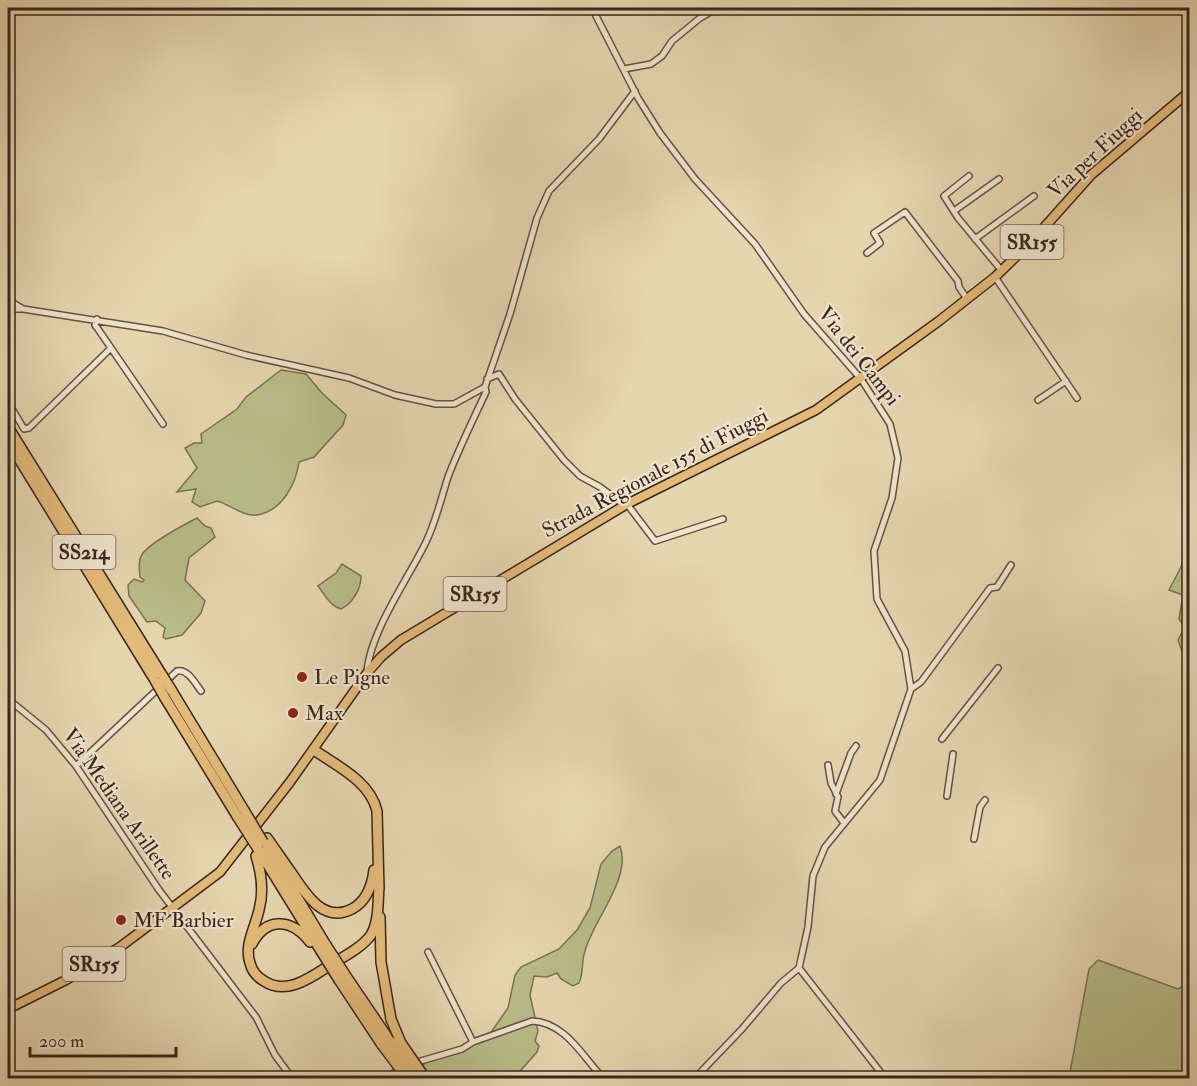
<svg xmlns="http://www.w3.org/2000/svg" width="1197" height="1086" font-family="'IM FELL Double Pica',serif">
  <style>
    .green { fill: #b8bd89; stroke: #787254; stroke-width: 1.5 }
    .lines { fill: none; stroke-linecap: round; stroke-linejoin: round }
    .minor-casing { stroke: #645242; stroke-width: 8 }
    .primary-casing { stroke: #39261e; stroke-width: 11 }
    .trunk-casing { stroke: #39261e; stroke-width: 12 }
    .minor { stroke: #efe4cc; stroke-width: 5 }
    .primary { stroke: #e3bb78; stroke-width: 8 }
    .trunk { stroke: #e3bb78; stroke-width: 9 }
    .trunk-bridge-casing { stroke: #39261e; stroke-width: 12; stroke-linecap: butt }
    .trunk-bridge { stroke: #e3bb78; stroke-width: 9 }
    .poi-dot { fill: #8f2418; stroke: #efe4cc; stroke-width: 2 }
    .labels { text-anchor: middle; dominant-baseline: central; stroke-width: 4.5; stroke-linejoin: round; paint-order: stroke }
    .shield { fill: #efe4cc; stroke: #705f52; stroke-width: 1.5 }
    .shield-label { font-size: 20px; font-weight: bold; fill: #39261e }
    .street-label { font-size: 21px; fill: #39261e; stroke: #efe4cc }
    .poi-label { font-size: 21px; fill: #39261e; stroke: #efe4cc; text-anchor: start }
  </style>
  <rect width="100%" height="100%" fill="#e6d6b0"/>
  <filter id="stains"><feTurbulence type="fractalNoise" baseFrequency=".00333" numOctaves="4"/><feColorMatrix values="0 0 0 0 .2 0 0 0 0 .09 0 0 0 0 .02 0 0 0 .5 -.17"/></filter>
  <radialGradient id="worn" r=".72"><stop offset=".6" stop-color="#630" stop-opacity="0"/><stop offset="1" stop-color="#630" stop-opacity=".3"/></radialGradient>
  <!-- green -->
  <path class="green" d="M 281,370 L 306,374 L 322,393 L 346,415 L 343,425 L 314,457 L 299,462 C 296,484 282,511 257,515 C 244,517 229,504 217,501 L 200,507 L 192,502 L 196,489 L 177,492 L 197,468 L 185,448 L 194,443 L 202,443 L 201,434 L 237,409 L 246,397 Z
    M 197,518 L 205,526 L 211,528 L 215,537 L 189,558 L 185,580 L 205,601 L 201,613 L 182,635 L 166,639 L 163,637 L 165,628 L 156,621 L 147,622 L 129,596 L 128,585 L 134,579 L 142,582 L 144,580 L 140,577 C 139,570 138,559 143,553 C 154,540 182,526 197,518 Z
    M 1189,542 L 1189,660 L 1184,657 L 1178,640 L 1185,627 L 1179,619 L 1183,595 L 1169,590 L 1181,567 Z
    M 342,564 L 361,576 C 361,589 353,603 341,609 C 330,606 325,595 318,586 L 336,573 Z
    M 620,846 C 632,878 593,920 585,951 C 581,962 584,972 579,983 L 573,986 L 561,979 L 557,973 L 547,977 L 534,976 L 530,995 L 538,1031 L 535,1041 L 539,1046 L 537,1052 L 514,1078 L 429,1078 L 423,1065 L 436,1054 L 473,1045 L 487,1038 L 508,1008 L 515,975 L 521,967 L 559,949 L 577,930 L 590,908 L 601,864 L 612,851 Z
    M 1098,960 L 1178,989 L 1189,983 L 1189,1078 L 1069,1078 L 1089,969 Z"/>
  <g class="lines">
    <defs>
      <path id="minor" d="M 592,8 L 638,98 L 660,133 L 695,179 L 755,244 L 804,314 L 861,379 L 890,424 L 898,458 L 892,498 L 874,551 L 877,599 L 905,651 L 911,689 L 880,780 L 825,847 L 813,876 L 808,927 L 799,968
        M 624,69 L 651,64 L 662,56 L 672,41 L 700,18 L 717,8
        M 969,176 L 944,196 L 958,218 L 1002,271
        M 954,211 L 999,179
        M 975,239 L 1034,196
        M 867,253 L 880,243 L 874,233 L 905,212 L 958,281 L 959,287 L 967,299
        M 995,277 L 1077,398
        M 8,300 L 23,309 L 163,331 L 246,355 L 349,378 L 395,395 L 436,404 L 454,404 L 485,387 L 510,314 L 537,218 L 549,191 L 599,139 L 635,91
        M 8,309 L 21,309
        M 97,319 L 95,325 L 98,329 L 163,424
        M 487,379 L 499,374 L 515,399 L 564,460 L 580,476 L 600,487 L 624,505
        M 1038,400 L 1066,381
        M 8,402 L 24,429 L 29,428 L 111,348
        M 627,504 L 655,541 L 723,519
        M 367,672 C 370,632 408,579 426,542 C 436,521 441,499 448,477 C 459,448 473,420 486,392 L 485,387
        M 911,689 L 921,682 L 990,588 L 997,587 L 1011,565
        M 8,699 L 46,730 L 76,766 L 159,890 L 256,1017 L 275,1055 L 292,1078
        M 942,739 L 998,668
        M 828,765 L 831,783 L 838,797 L 835,811 L 844,823
        M 76,766 L 177,671 C 188,669 195,683 201,691
        M 836,794 L 851,753 L 856,746
        M 947,796 L 953,754
        M 974,839 L 980,807 L 985,800
        M 799,968 L 885,1078
        M 473,1042 L 532,1021 C 565,1022 583,1057 603,1078
        M 414,1063 L 462,1049 L 473,1042 L 428,952
        M 383,1078 L 400,1070
        M 695,1078 L 742,1029 L 781,983 L 799,968"/>
      <path id="primary" d="M 8,1009 L 66,980 L 120,947 L 220,872 L 290,782 L 367,673 L 381,657 L 401,640 L 627,504 L 816,410 L 939,321 L 995,277 L 1032,241 L 1091,175 L 1190,91"/>
      <path id="trunk" d="M 8,427 L 162,675
        M 8,441 L 156,682
        M 172,691 L 244,810
        M 165,698 L 237,816
        M 314,750 C 337,766 370,781 377,811 L 379,889
        M 267,838 C 275,849 283,861 291,872 C 305,893 323,924 352,909 C 367,901 372,886 374,870
        M 267,847 L 326,945
        M 258,849 L 321,951
        M 256,856 C 262,875 264,892 259,910 C 255,928 244,945 250,963 C 252,971 257,977 264,981 C 288,997 314,975 335,962 C 347,955 362,947 371,935 C 379,922 378,900 379,885
        M 380,917 L 381,962 L 391,1019
        M 252,944 C 267,916 292,919 310,942
        M 346,976 L 390,1041
        M 339,980 L 382,1045"/>
    </defs>
    <!-- minor casing -->
    <use href="#minor" class="minor-casing"/>
    <!-- primary casing -->
    <use href="#primary" class="primary-casing"/>
    <!-- trunk casing -->
    <use href="#trunk" class="trunk-casing"/>
    <!-- minor -->
    <use href="#minor" class="minor"/>
    <!-- primary -->
    <use href="#primary" class="primary"/>
    <!-- trunk -->
    <use href="#trunk" class="trunk"/>
    <defs>
      <path id="trunk-bridge" d="M 162,675 L 172,691
        M 156,682 L 165,698
        M 244,810 L 263,842
        M 237,816 L 258,849
        M 326,945 L 346,976
        M 321,951 L 339,980
        M 391,1019 L 401,1043 L 425,1078
        M 390,1041 L 418,1078
        M 382,1045 L 407,1078"/>
    </defs>
    <!-- trunk-bridge casing -->
    <use href="#trunk-bridge" class="trunk-bridge-casing"/>
    <!-- trunk-bridge -->
    <use href="#trunk-bridge" class="trunk-bridge"/>
  </g>
  <!-- markers -->
  <g class="poi-dot">
    <circle cx="302" cy="677" r="6"/>
    <circle cx="293" cy="713" r="6"/>
    <circle cx="121" cy="920" r="6"/>
  </g>
  <g class="labels">
    <!-- shield labels -->
    <g class="shield">
      <rect x="1000.5" y="225" width="63" height="34" rx="4.5"/>
      <rect x="52.5" y="535" width="63" height="34" rx="4.5"/>
      <rect x="443.5" y="577" width="63" height="34" rx="4.5"/>
      <rect x="62.5" y="947" width="63" height="34" rx="4.5"/>
    </g>
    <g class="shield-label">
      <text x="1032" y="242">SR155</text>
      <text x="84" y="552">SS214</text>
      <text x="475" y="594">SR155</text>
      <text x="94" y="964">SR155</text>
    </g>
    <!-- street labels -->
    <g class="street-label">
      <text transform="translate(1095 153) rotate(-43)">Via per Fiuggi</text>
      <text transform="translate(859 356) rotate(52)">Via dei Campi</text>
      <text transform="translate(655 473) rotate(-28)">Strada Regionale 155 di Fiuggi</text>
      <text transform="translate(119 804) rotate(55)">Via Mediana Arillette</text>
    </g>
    <!-- poi labels -->
    <g class="poi-label">
      <text x="314" y="677">Le Pigne</text>
      <text x="305" y="713">Max</text>
      <text x="133" y="920">MF Barbier</text>
    </g>
  </g>
  <!-- margin -->
  <rect width="1197" height="1086" fill="none" stroke="#e6d6b0" stroke-width="30"/>
  <rect x="9" y="9" width="1179" height="1068" fill="none" stroke="#39261e" stroke-width="3"/>
  <rect x="15" y="15" width="1167" height="1056" fill="none" stroke="#39261e" stroke-width="1.5"/>
  <!-- scale -->
  <path d="M30 1047v9h146v-9" fill="none" stroke="#39261e" stroke-width="3"/>
  <text x="39" y="1047" font-size="18" fill="#39261e" stroke="#efe4cc" stroke-width="4.5" paint-order="stroke">200 m</text>
  <rect width="100%" height="100%" filter="url(#stains)"/>
  <rect width="100%" height="100%" fill="url(#worn)"/>
</svg>
